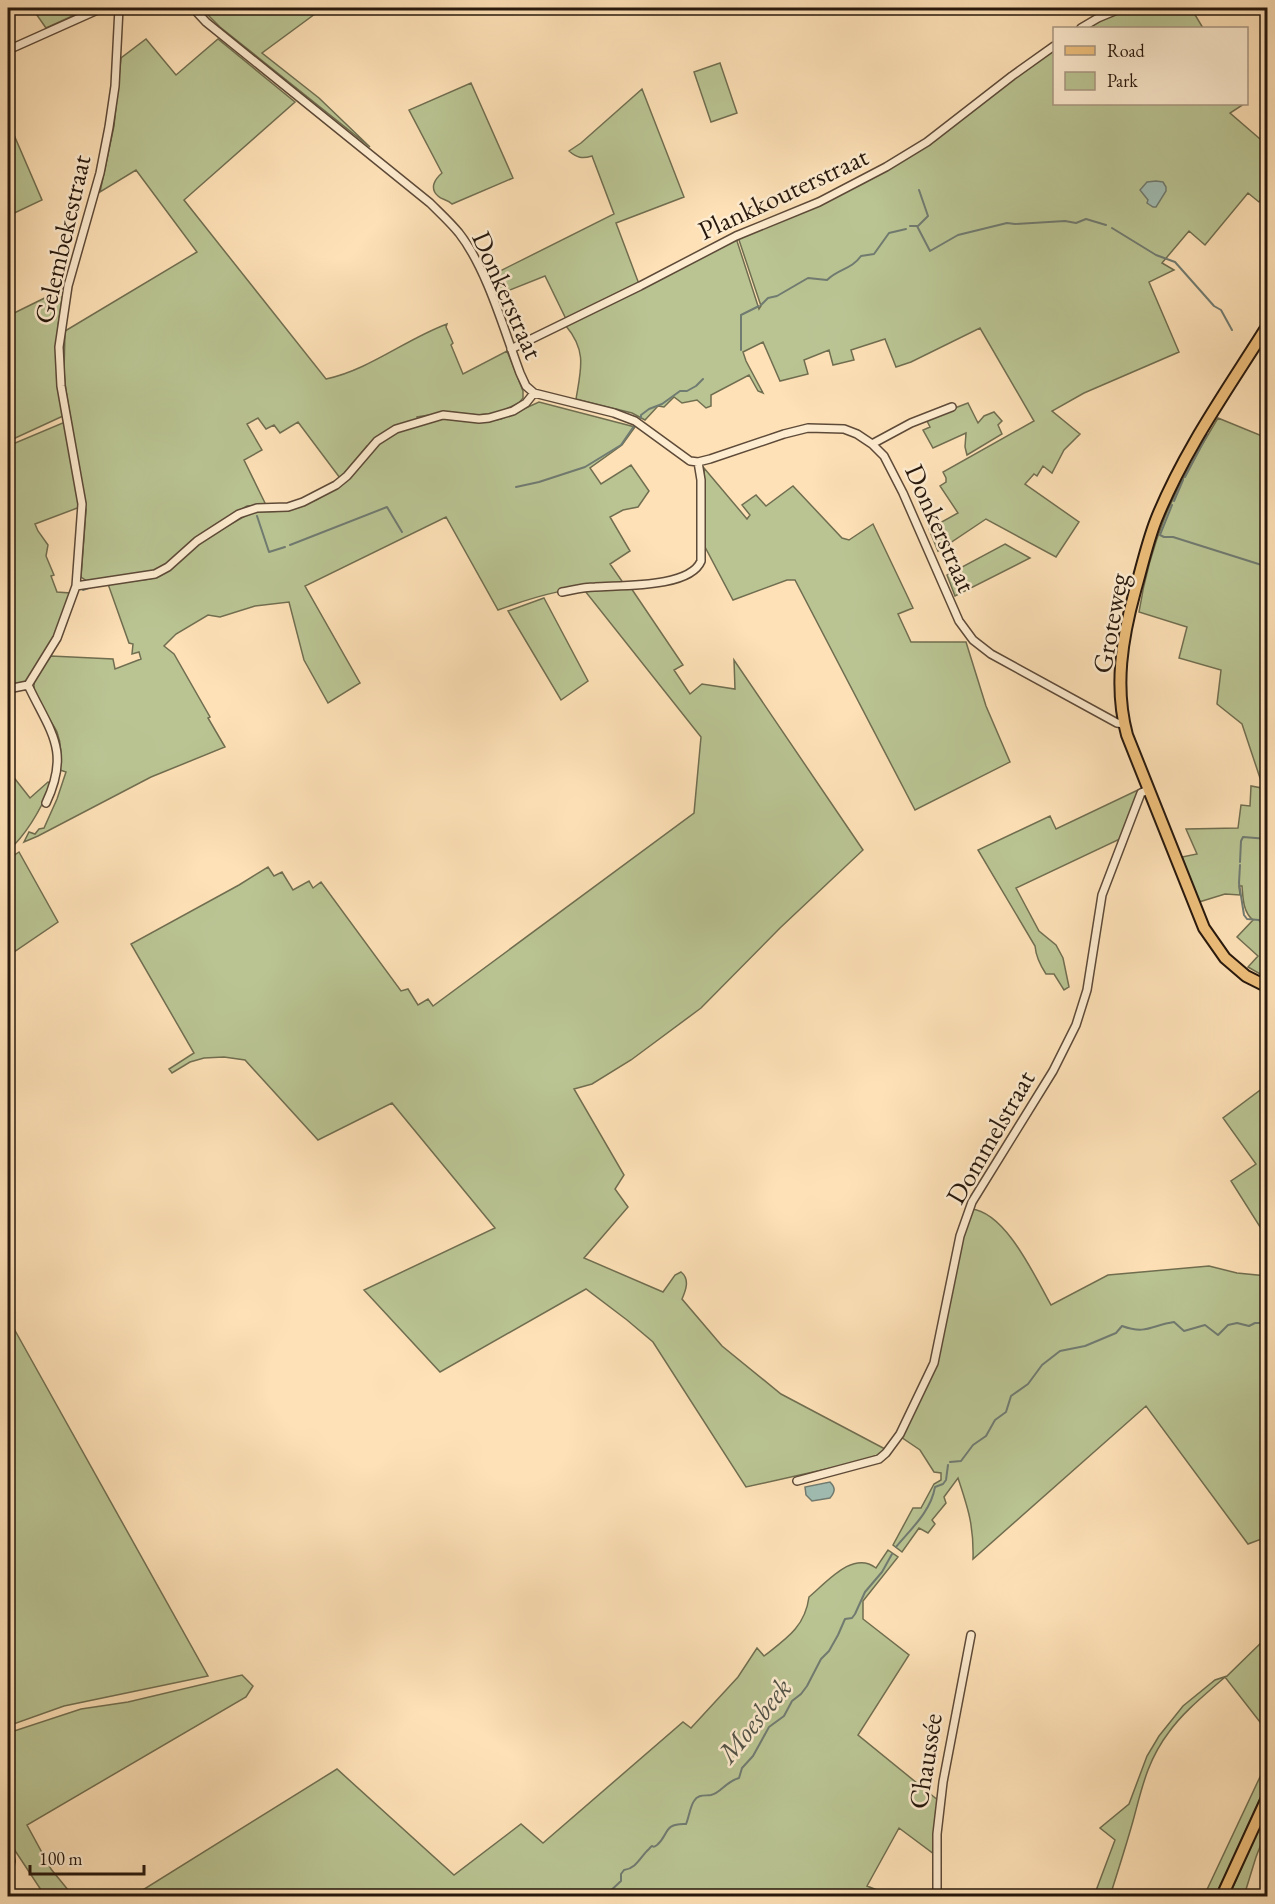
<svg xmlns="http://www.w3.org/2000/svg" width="1275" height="1904" font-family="'EB Garamond',serif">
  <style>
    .green { fill: #bac493; stroke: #706e50; stroke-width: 1.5 }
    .water { fill: #a0bdb3; stroke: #707b71; stroke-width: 1.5 }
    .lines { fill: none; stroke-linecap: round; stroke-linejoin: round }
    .stream { stroke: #707b71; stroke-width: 2 }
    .street-casing { stroke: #5d4a38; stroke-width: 10 }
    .primary-casing { stroke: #27180d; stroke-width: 14 }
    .street { stroke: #feecd0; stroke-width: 7 }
    .primary { stroke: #efc07c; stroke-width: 10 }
    .labels { text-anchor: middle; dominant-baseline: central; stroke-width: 5; stroke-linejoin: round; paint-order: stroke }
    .street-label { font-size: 27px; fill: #27180d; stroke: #feecd0 }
    .water-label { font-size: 28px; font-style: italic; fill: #515247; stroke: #feecd0 }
  </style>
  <rect width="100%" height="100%" fill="#fee1b7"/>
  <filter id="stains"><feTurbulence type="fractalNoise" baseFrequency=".00333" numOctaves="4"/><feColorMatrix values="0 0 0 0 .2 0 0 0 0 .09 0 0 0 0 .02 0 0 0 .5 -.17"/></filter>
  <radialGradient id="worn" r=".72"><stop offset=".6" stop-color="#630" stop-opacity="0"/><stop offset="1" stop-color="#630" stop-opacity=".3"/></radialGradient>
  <!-- green -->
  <path class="green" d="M 32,8 L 75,8 L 79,13 L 46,28 Z
    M 201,8 L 323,8 L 262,53 L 319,98 L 370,147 L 220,27 Z
    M 1129,8 L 1191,8 L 1203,28 L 1086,28 L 1099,20 Z
    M 146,39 L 176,75 L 218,39 L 295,102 L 184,200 L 326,379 C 369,370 406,339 447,324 L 446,327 L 453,343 L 451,345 L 463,374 L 507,351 L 523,391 L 523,398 L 519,403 L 497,413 L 478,415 L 449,412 L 417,417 L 417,423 L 441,418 L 483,422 L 501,419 L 539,402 L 635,427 L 622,445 L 590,468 L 601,484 L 631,465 L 649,491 L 638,507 L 623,510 L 610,517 L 630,551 L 610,564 L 624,584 C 578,585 541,594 498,610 L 446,517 L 305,586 L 360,683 L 328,703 L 304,660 L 289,602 L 255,606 L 220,617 L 208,615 L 176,634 L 164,646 L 174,654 L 210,717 L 208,718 L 225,747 L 151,777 L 38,836 L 24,842 L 29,832 L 35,834 L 39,829 L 44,828 L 57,799 L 66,772 L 60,770 C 61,757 62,745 57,732 C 51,720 33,697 34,685 C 34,675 45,664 51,656 L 113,659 L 115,669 L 141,659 L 139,652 L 132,654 L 133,644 L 129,643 L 108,584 L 150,579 L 163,574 L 208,537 L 252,512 L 286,511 L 316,500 L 339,486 L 372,450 L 367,446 L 340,478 L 298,422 L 280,433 L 274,425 L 266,429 L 258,418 L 247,424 L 262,450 L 244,460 L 266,505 L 247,506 L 218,523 L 195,538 L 172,561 L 154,572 L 87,581 L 81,577 L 86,510 L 66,391 L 64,372 L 65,331 L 197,252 L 136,170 L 100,192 L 114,126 L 121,58 Z
    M 1054,48 L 1054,104 L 1244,104 L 1230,113 L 1267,145 L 1267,198 L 1264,195 L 1259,202 L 1248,193 L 1205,245 L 1189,231 L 1162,263 L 1174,270 L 1149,282 L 1179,352 L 1084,393 L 1052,411 L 1080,434 L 1064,450 L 1052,473 L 1043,466 L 1037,476 L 1034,474 L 1025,484 L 1079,522 L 1056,557 L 986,519 L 938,551 L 929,529 L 958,513 L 940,486 L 946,482 L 946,478 L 943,472 L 1034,421 L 980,328 L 911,362 L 896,367 L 885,339 L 851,350 L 854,360 L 833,365 L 829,350 L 804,360 L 808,374 L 780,381 L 763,342 L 743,352 L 746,361 L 763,393 L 758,391 L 749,375 L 711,395 L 711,406 L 706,408 L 697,400 L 682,403 L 674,397 L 664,407 L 658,406 L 645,420 L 632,413 L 576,399 C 581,369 587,351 566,326 L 736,238 L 759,309 L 761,306 L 738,237 L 808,209 L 862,184 L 897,164 Z
    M 720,63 L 737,113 L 711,122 L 694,72 Z
    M 471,83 L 513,178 L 452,204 C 447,199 442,200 438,196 C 429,188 435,179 442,173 L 409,110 Z
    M 642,89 L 684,197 L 616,223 L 639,284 L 566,319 L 545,276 L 495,296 L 488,277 L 614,214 L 592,156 C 582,159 577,158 569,151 L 581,143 Z
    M 8,121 L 42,200 L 8,216 Z
    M 65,288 C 53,338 55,366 63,416 L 11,440 L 8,434 L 8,316 Z
    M 968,403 L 978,423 L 984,416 L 994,412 L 1002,421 L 998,425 L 1002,434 L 967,455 L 965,447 L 966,433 L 933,448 L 923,430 L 930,427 L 926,419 Z
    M 1218,418 L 1267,438 L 1267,978 L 1248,967 L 1258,956 L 1237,937 L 1253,920 C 1243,912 1243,898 1242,886 L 1239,886 L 1240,895 L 1225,894 L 1199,902 L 1182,857 L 1197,854 L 1186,829 L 1238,828 L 1241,805 L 1250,806 L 1251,786 L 1262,788 L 1262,784 L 1242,724 L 1217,704 L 1221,670 L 1179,658 L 1187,627 L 1139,612 C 1144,580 1153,547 1165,517 C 1179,483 1199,450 1218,418 Z
    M 65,422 L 80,507 L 35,524 L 38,531 L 48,545 L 46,556 L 54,575 L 51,576 L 57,592 L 70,593 L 55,638 L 29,680 L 8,687 L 8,465 L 10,464 L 8,459 L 8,446 Z
    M 704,468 L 747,519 L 750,515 L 742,505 L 756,495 L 766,506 L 793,486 L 842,538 L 849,540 L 873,524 L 913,608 L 898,614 L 911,642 L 966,642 L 986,706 L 1010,762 L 915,810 L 795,580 L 787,580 L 733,600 L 704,545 Z
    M 1005,544 L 1030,558 L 955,596 L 947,575 Z
    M 631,588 L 683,665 L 674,670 L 690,694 L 702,684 L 735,689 L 734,660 L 863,850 L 780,928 L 701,1008 L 631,1060 L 592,1084 L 574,1089 L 624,1175 L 615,1189 L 628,1207 L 584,1258 L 663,1292 L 675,1275 L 681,1272 C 690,1279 686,1290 682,1299 L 722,1346 L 781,1394 L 885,1449 L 878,1455 L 862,1461 L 746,1487 L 653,1342 L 627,1320 L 586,1289 L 440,1372 L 364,1290 L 495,1228 L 392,1103 L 318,1140 L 245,1060 L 224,1057 L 204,1058 L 190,1062 L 172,1073 L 169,1069 L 194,1053 L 131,944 L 239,885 L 268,867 L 274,876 L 282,872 L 293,890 L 309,881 L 313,888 L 321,882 L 401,991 L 408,989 L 418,1005 L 428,999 L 433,1006 L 694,813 L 701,737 L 585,591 Z
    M 544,598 L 588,681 L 561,700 L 508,611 Z
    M 8,761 L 12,766 L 8,770 L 30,798 L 48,782 L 52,783 C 41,809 28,833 8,851 Z
    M 1140,789 L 1122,838 L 1016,888 L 1039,931 L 1056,945 L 1063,958 L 1069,987 L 1064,990 L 1054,974 L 1046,974 C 1040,965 1036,957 1035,946 L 978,850 L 1050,816 L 1056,829 Z
    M 8,852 L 10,858 L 19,852 L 58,922 L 8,956 Z
    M 1267,1085 L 1267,1238 L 1231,1181 L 1256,1164 L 1223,1118 Z
    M 971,1209 C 1006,1212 1035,1277 1051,1305 L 1108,1275 L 1209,1266 L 1237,1273 L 1267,1276 L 1267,1537 L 1248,1544 L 1146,1406 L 973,1559 C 974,1526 968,1508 958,1478 L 944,1497 L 946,1503 L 932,1520 L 935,1524 L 928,1533 L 919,1528 L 902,1552 L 893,1545 L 913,1508 L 921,1508 L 934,1484 L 941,1480 L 941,1473 L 934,1472 L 920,1450 L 901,1437 L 927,1384 L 959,1248 Z
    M 8,1318 L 208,1676 L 64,1706 L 8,1726 Z
    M 888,1550 L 898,1557 L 863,1601 L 863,1619 L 909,1655 L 858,1735 L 939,1801 L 934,1854 L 899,1828 L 867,1886 L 892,1896 L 133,1896 L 337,1769 L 454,1875 L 521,1824 L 543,1843 L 683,1722 L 691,1728 L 738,1677 L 757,1648 L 764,1656 C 786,1639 805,1627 809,1597 C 827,1582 853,1550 876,1568 Z
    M 1267,1637 L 1267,1731 L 1225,1677 C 1206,1694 1184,1711 1169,1732 C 1147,1761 1142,1788 1133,1821 C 1126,1846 1118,1871 1110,1896 L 1094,1896 L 1115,1840 L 1100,1828 L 1129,1804 L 1147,1756 L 1159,1736 L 1183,1706 L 1215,1680 L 1227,1676 Z
    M 242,1675 L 253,1686 L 246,1697 L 27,1825 L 51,1869 L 73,1896 L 45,1896 L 8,1840 L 8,1733 L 81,1709 L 128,1702 Z
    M 1267,1762 L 1267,1783 L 1216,1896 L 1204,1896 Z
    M 1267,1811 L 1267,1829 L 1256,1857 L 1244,1896 L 1229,1896 Z"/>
  <!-- water -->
  <path class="water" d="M 1156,181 L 1163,182 L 1166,187 L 1166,191 L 1156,207 L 1153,207 L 1147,203 L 1148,200 L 1140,190 L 1147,182 Z
    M 830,1482 C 836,1488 835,1492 830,1498 L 812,1501 L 806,1495 L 805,1487 Z"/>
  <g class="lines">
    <!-- stream -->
    <path class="stream" d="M 910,226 L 917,226 L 930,251 L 958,235 L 1007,223 L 1015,224 L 1065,221 L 1076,223 L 1086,219 L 1106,225
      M 918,226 L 928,216 L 919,190
      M 1112,228 L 1156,255 L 1175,262 L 1214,306 L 1221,310 L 1232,330
      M 761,305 L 768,298 L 777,296 L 808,278 L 827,280 C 839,268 851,270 861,256 L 874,254 L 889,233 L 906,229
      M 741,350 L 741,315 L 759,306
      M 641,418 L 641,415 L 649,409 L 662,404 L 680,391 L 687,391 L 696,386 L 703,379
      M 1185,477 L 1207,435
      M 516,487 L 539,482 L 585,467 L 621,445 L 634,426
      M 1174,501 L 1183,480
      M 1172,505 L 1160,535 L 1164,537 L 1173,537 L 1268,567
      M 257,516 L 269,552 L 285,547
      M 290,545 L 387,507 L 402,532
      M 130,581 L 156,577
      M 83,590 L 94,586
      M 8,633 L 11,631
      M 1268,789 L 1266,814 L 1268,825
      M 1240,862 L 1241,841 L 1243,837 L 1268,839
      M 1240,865 L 1239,883 L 1244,915 L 1247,919 L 1259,920 L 1268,930
      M 950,1462 L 961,1461 L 973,1445 L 986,1436 L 995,1420 L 1006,1412 L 1011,1396 L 1028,1384 L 1042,1365 L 1060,1351 L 1085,1346 L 1116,1333 L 1122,1326 C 1147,1335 1152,1325 1174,1322 L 1184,1331 L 1205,1325 L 1218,1335 L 1228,1325 L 1237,1323 L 1249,1326 L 1255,1323 L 1265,1323 L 1268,1326
      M 896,1547 C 911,1529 931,1511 935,1487 L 943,1484 L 946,1480 L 948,1465
      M 592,1896 L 607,1894 L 621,1881 L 621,1874 L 624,1870 C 637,1868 640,1857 649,1849 C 655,1842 650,1850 657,1845 C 669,1835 663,1823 686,1824 C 689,1817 690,1807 694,1801 C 698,1794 705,1796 711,1795 C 721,1793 725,1782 739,1778 L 742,1768 L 753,1756 L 769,1727 L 784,1716 L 792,1701 L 801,1694 L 807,1686 L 821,1659 L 829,1651 L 838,1635 L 845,1619 L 852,1618 L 855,1614 L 865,1592 L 882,1572 L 892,1554"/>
    <defs>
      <path id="street" d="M 193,8 L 206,22 L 430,203 C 440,213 450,222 459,233 C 487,269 504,330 520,373 L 526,386 L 534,393 L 614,413 L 635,421 L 690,461 L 698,462 L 710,459 L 784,434 L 808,428 L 844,429 L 857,434 L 872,444 L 884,456 L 903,493 L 959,621 L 973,640 L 991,654 L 1117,723 L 1124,724
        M 1081,28 L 1098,18 L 1122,8
        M 8,50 L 102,8
        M 511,349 L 640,286 L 736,236 L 819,202 L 886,167 L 927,142 L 1012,76 L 1054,46
        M 872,444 L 911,423 L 952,407
        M 76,586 L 155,574 L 168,567 L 197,541 L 239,514 L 257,508 L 288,507 L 303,502 L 336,485 L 347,476 L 377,441 L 396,429 L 443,415 L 479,419 L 489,418 L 513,411 L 526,403 L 534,393
        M 562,592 C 573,590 584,587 595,587 C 621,585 690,588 701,561 L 701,480 L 698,462
        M 28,685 C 50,732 71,750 46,803
        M 8,689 L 28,685 L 57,638 L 76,586 L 82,504 L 61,386 L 59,347 L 68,286 L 100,173 L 109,127 L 115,86 L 119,8
        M 797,1481 L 879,1459 L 886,1453 L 900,1434 L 934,1363 L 960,1236 L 972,1202 L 1053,1071 L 1076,1025 L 1087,990 L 1102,895 L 1141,793 L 1148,790
        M 8,1850 L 11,1861 L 8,1873
        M 937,1896 L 937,1834 L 943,1782 L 971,1635"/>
      <path id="primary" d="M 1268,325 C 1228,389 1184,450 1156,520 C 1147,543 1142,567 1135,591 C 1122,638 1114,687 1127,735 L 1204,928 L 1225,958 L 1246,976 L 1268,987
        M 1222,1896 L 1268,1796"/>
    </defs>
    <!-- street casing -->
    <use href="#street" class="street-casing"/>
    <!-- primary casing -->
    <use href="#primary" class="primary-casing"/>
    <!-- street -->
    <use href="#street" class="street"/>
    <!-- primary -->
    <use href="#primary" class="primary"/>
  </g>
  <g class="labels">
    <!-- street labels -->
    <g class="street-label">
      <text transform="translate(783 193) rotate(-25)">Plankkouterstraat</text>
      <text transform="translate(62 239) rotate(-77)">Gelembekestraat</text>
      <text transform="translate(508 295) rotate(66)">Donkerstraat</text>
      <text transform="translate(941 528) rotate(66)">Donkerstraat</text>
      <text transform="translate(1110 623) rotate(-80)">Groteweg</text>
      <text transform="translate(990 1137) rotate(-60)">Dommelstraat</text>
      <text transform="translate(925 1761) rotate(-81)">Chaussée</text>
    </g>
    <!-- water labels -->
    <g class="water-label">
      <text transform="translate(754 1720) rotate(-51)">Moesbeek</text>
    </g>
  </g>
  <!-- margin -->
  <rect width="1275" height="1904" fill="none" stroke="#fee1b7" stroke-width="30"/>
  <rect x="9" y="9" width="1257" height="1886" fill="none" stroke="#27180d" stroke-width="3"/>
  <rect x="15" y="15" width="1245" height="1874" fill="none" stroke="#27180d" stroke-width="1.5"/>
  <!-- legend -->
  <rect x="1053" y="27" width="195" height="78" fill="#feecd0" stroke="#a89782" stroke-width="1.5"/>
  <rect x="1065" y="46" width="30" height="9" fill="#efc07c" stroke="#a89782" stroke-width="1.5"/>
  <text x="1107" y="57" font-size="18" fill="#27180d">Road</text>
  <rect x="1065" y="72" width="30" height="18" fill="#bac493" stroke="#a89782" stroke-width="1.5"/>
  <text x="1107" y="87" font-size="18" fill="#27180d">Park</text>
  <!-- scale -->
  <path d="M30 1865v9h114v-9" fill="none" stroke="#27180d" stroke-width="3"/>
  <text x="39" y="1865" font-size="18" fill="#27180d" stroke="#feecd0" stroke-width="4.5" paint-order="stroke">100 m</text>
  <rect width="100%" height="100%" filter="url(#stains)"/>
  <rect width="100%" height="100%" fill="url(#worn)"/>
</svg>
